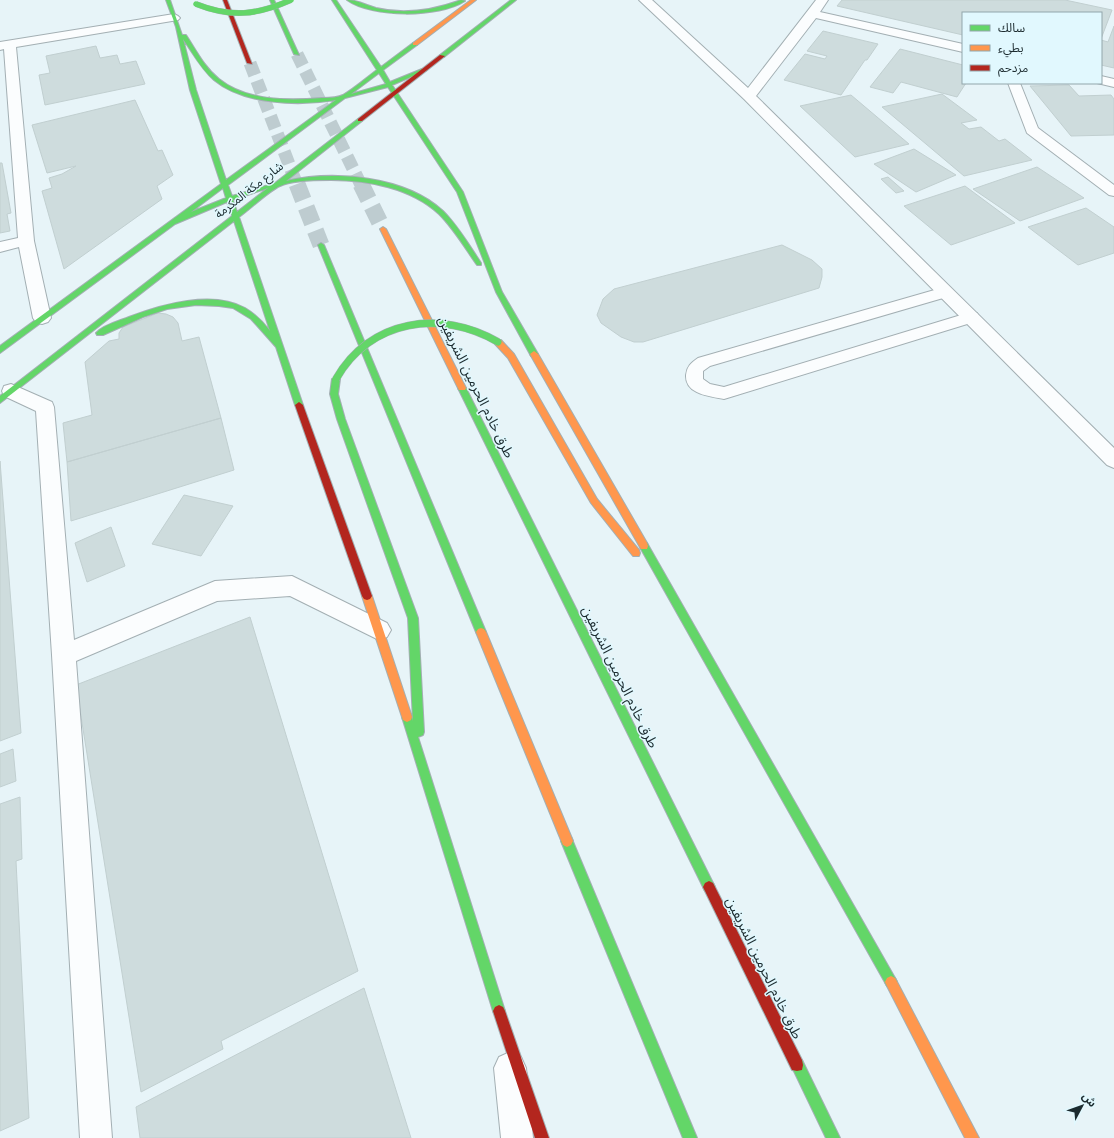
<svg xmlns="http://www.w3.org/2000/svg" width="1114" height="1138" font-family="Figtree,'Noto Sans Arabic',sans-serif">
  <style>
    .building { fill: #cedcdd; stroke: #c1cfd0 }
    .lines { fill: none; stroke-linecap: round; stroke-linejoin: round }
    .highway-tunnel-far1 { stroke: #beccd0; stroke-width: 13; stroke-dasharray: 13 6; stroke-linecap: butt }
    .highway-tunnel { stroke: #beccd0; stroke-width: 17; stroke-dasharray: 17 8; stroke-linecap: butt }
    .lane-casing { stroke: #a3afb3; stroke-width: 2 }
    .street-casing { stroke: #a3afb3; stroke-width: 2 }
    .fast-casing { stroke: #a3afb3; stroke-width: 2 }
    .slow-casing { stroke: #a3afb3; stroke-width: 2 }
    .jam-casing { stroke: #a3afb3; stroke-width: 2 }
    .lane { fill: #fbfdfe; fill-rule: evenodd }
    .street { fill: #fbfdfe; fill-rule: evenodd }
    .fast { fill: #63d668; fill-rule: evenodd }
    .slow { fill: #ff974d; fill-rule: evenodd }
    .jam { fill: #b3261e; fill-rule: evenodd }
    .fast-bridge-far1-casing { stroke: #a3afb3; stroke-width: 6; stroke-linecap: butt }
    .fast-bridge-casing { stroke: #a3afb3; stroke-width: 8; stroke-linecap: butt }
    .fast-bridge-far1 { stroke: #63d668; stroke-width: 5.5 }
    .fast-bridge { stroke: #63d668; stroke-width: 7 }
    .labels { text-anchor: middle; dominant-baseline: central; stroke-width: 3; stroke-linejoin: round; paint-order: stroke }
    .far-street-label { font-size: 12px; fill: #1c2b2f; stroke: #e1f8fe }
    .street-label { font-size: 14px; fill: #1c2b2f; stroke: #e1f8fe }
  </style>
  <rect width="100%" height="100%" fill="#e7f4f8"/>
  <!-- building -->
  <path class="building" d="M 842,0 L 1065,0 L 1112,10 L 1101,39 L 1101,13 L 963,13 L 963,35 L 837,6 Z
    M 1114,26 L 1114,68 L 1101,65 L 1101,40 L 1108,42 Z
    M 823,31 L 878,44 L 867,60 L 865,60 L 841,95 L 784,80 L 805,54 L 825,59 L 827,56 L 807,51 Z
    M 96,46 L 100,58 L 117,55 L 120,64 L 136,61 L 145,84 L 45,105 L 39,75 L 50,73 L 46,56 Z
    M 900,49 L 963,65 L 963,83 L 966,83 L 957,97 L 901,82 L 893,93 L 870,87 Z
    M 1069,85 L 1079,96 L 1111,95 L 1114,99 L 1114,135 L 1071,136 L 1030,86 Z
    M 942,94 L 977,120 L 961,123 L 969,129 L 981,127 L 999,141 L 1005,139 L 1032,160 L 964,176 L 882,107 Z
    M 851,95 L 909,144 L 855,157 L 800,106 Z
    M 135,100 L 158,151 L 162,150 L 173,175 L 157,186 L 162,199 L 64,269 L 42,191 L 52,188 L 49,178 L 62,174 L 76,166 L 47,173 L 32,125 Z
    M 914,149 L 956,175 L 916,192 L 874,164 Z
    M 0,163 L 2,163 L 11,213 L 7,214 L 10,231 L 0,233 Z
    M 1037,167 L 1084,198 L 1020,221 L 973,189 Z
    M 888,177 L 904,191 L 896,193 L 881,179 Z
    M 965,186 L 1015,223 L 951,245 L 904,206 Z
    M 1086,208 L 1114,227 L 1114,253 L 1078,265 L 1028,227 Z
    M 782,245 L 812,260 L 822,269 L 822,277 L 819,288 L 643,342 L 634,342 L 621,337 L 601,323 L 597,315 L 603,299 L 614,289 Z
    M 158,313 L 166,314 L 173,317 L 178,323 L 182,341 L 199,337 L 221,418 L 67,462 L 63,423 L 92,415 L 85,362 L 109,341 L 119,339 L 119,333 L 123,327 Z
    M 221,418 L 234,470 L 71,521 L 67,462 Z
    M 0,461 L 21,733 L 0,741 Z
    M 184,495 L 233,506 L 201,556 L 152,544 Z
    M 111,527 L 125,566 L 87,582 L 75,543 Z
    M 250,617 L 358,971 L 221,1041 L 223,1049 L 141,1092 L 76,685 Z
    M 13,749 L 16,781 L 0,787 L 0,754 Z
    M 20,797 L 22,859 L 16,861 L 29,1118 L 0,1131 L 0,804 Z
    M 364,988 L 411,1138 L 140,1138 L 136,1107 Z"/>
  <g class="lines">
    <!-- highway-tunnel-far1 -->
    <path class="highway-tunnel-far1" d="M 297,54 L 361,185
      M 250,63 L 297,185"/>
    <!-- highway-tunnel -->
    <path class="highway-tunnel" d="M 297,184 L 321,245
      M 361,184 L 383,229"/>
    <defs>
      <path id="lane" d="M 945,287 L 950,288 L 953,292 L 950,296 L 710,366 L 703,371 L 703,379 L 710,384 L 724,387 L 971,312 L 977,313 L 979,317 L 977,321 L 724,399 C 709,396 685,394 686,375 C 687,366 691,363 698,358 Z"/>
      <path id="street" d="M 639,0 L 652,0 L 748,88 L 816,0 L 828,0 L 820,12 L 963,44 L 963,52 L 816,18 L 756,96 L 1114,448 L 1114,468 L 1107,465 L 744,99 Z
        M 174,14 L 178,16 L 180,18 L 178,20 L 16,47 L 34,241 L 51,318 L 48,322 L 42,324 L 36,322 L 33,318 L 19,247 L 0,252 L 0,242 L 18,238 L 4,49 L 0,50 L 0,42 Z
        M 1101,76 L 1114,79 L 1114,87 L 1097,83 L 1101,83 Z
        M 1008,83 L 1020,83 L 1038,128 L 1114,185 L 1114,196 L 1109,195 L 1027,133 Z
        M 11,384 L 52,402 L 54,407 L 74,640 L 215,581 L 292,576 L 387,623 L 391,630 L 387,637 L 379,640 L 290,596 L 217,601 L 76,661 L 112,1138 L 80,1138 L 52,655 L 36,411 L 4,396 L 2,391 L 4,386 Z
        M 510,1052 L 521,1057 L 526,1068 L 533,1138 L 501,1138 L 494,1068 L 499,1057 Z"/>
      <path id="fast" d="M 166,0 L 170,0 L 182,35 L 186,35 C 196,50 204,67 219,79 C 246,101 288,101 322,98 C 328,98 337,98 343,95 C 355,88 366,78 377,70 L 332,0 L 336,0 L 381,67 L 413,43 L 417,43 L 417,45 L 383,70 L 390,82 L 422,69 L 427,70 L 392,85 L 463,192 L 502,292 L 538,354 L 537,356 L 531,356 L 496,292 L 457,192 L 388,87 L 345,98 L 228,185 L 232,196 L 275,183 L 358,119 L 362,119 L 362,121 L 286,181 C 334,170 405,176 443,211 C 458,226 469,245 481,263 L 481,265 L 477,265 C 465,248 454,229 439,214 C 411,188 368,180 331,180 C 316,180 293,180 280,186 C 270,190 249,210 239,217 L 303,405 L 302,407 L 299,408 L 295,405 L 276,347 L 251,319 L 233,308 L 219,306 L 196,305 L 167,309 L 143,317 L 103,335 L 97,335 L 96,333 C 103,325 119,321 129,317 C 162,304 213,290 245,308 C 255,314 263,322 270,331 L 234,221 L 0,403 L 0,396 L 232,216 L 227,202 L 175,224 L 0,353 L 0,346 L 221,184 L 190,90 L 176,27 ZM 183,39 C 193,53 201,69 214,80 C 244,105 299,106 336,100 L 226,180 L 196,90 ZM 379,73 L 386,84 L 351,94 ZM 223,188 L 226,198 L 191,212 ZM 268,188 L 237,212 L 233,200 Z
        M 270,0 L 274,0 L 299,55 L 294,54 Z
        M 347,0 C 357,0 366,5 376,8 C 405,15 434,10 461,0 L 465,1 C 439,18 372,18 347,0 Z
        M 511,0 L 516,0 L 444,57 L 440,57 L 440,55 Z
        M 321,243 L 324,245 L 486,632 L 484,635 L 481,636 L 478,635 L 476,632 L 318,245 Z
        M 336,376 L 340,379 L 338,394 L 345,419 L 418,618 L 424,732 L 423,735 L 418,737 L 505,1011 L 503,1015 L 499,1017 L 495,1015 L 493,1011 L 402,717 L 403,714 L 407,712 L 411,714 L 413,721 L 408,618 L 337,419 L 330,394 L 332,379 Z
        M 462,385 L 466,388 L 713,883 L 715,887 L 713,891 L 709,893 L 705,891 L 458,388 Z
        M 644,542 L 647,543 L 895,978 L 897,982 L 895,986 L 891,988 L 887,986 L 641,549 L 640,546 L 641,543 Z
        M 567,835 L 571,837 L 697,1138 L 683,1138 L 561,841 L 563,837 Z
        M 797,1059 L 802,1060 L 840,1138 L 826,1138 L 791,1065 L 792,1060 Z"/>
      <path id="slow" d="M 471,0 L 476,0 L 417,45 L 413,45 L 413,43 Z
        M 383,227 L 386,229 L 466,388 L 465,390 L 459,390 L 458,388 L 380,229 Z
        M 495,340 L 501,340 L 514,354 L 597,499 L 639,550 L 640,553 L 639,556 L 633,556 L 591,503 L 508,358 L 495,344 Z
        M 534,351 L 538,354 L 647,543 L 648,546 L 647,549 L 641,549 L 530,354 Z
        M 367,592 L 370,593 L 372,596 L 412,717 L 411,720 L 407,722 L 403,720 L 402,717 L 362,596 L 364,593 Z
        M 481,628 L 484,629 L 486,632 L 573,841 L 571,845 L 567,847 L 563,845 L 476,632 L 478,629 Z
        M 891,976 L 895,978 L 979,1138 L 965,1138 L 887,986 L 885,982 L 887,978 Z"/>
      <path id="jam" d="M 223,0 L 227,0 L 252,64 L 247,63 Z
        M 440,55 L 445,56 L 362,121 L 358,121 L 358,119 Z
        M 299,402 L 303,405 L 372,596 L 370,599 L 367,600 L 364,599 L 362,596 L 295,405 Z
        M 709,881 L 713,883 L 802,1060 L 803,1065 L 802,1070 L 797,1071 L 792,1070 L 705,891 L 703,887 L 705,883 Z
        M 499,1005 L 503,1007 L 505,1011 L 549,1138 L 535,1138 L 493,1011 L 495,1007 Z"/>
    </defs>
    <!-- lane casing -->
    <use href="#lane" class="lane-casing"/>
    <!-- street casing -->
    <use href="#street" class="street-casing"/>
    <!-- fast casing -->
    <use href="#fast" class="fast-casing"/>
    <!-- slow casing -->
    <use href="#slow" class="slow-casing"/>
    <!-- jam casing -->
    <use href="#jam" class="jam-casing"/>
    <!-- lane -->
    <use href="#lane" class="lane"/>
    <!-- street -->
    <use href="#street" class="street"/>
    <!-- fast -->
    <use href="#fast" class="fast"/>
    <!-- slow -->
    <use href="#slow" class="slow"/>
    <!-- jam -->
    <use href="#jam" class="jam"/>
    <defs>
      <path id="fast-bridge-far1" d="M 196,4 C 231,18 257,15 291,0"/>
      <path id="fast-bridge" d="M 336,379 C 370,319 441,309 498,342"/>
    </defs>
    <!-- fast-bridge-far1 casing -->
    <use href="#fast-bridge-far1" class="fast-bridge-far1-casing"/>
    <!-- fast-bridge casing -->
    <use href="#fast-bridge" class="fast-bridge-casing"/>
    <!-- fast-bridge-far1 -->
    <use href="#fast-bridge-far1" class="fast-bridge-far1"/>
    <!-- fast-bridge -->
    <use href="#fast-bridge" class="fast-bridge"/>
  </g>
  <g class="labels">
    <!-- far-street labels -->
    <g class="far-street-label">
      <text transform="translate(249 190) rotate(-38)">شارع مكة المكرمة</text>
    </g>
    <!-- street labels -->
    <g class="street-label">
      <text transform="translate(476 387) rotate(64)">طرق خادم الحرمين الشريفين</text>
      <text transform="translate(620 677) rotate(64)">طرق خادم الحرمين الشريفين</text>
      <text transform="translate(764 968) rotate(64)">طرق خادم الحرمين الشريفين</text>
    </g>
  </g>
  <!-- legend -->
  <rect x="962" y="12" width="140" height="72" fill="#e1f8fe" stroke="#92a6ab"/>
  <rect x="970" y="25" width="20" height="6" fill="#63d668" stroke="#92a6ab"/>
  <text x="998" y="32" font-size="12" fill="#1c2b2f">سالك</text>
  <rect x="970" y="45" width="20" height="6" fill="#ff974d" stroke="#92a6ab"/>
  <text x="998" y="52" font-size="12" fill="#1c2b2f">بطيء</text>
  <rect x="970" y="65" width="20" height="6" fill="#b3261e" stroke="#92a6ab"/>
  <text x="998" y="72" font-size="12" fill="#1c2b2f">مزدحم</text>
  <!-- north arrow -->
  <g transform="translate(1082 1106) rotate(49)" stroke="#e1f8fe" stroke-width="3" paint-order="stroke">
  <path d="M0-3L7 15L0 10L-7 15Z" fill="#1c2b2f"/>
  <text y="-6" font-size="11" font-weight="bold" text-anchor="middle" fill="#1c2b2f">ش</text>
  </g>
</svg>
